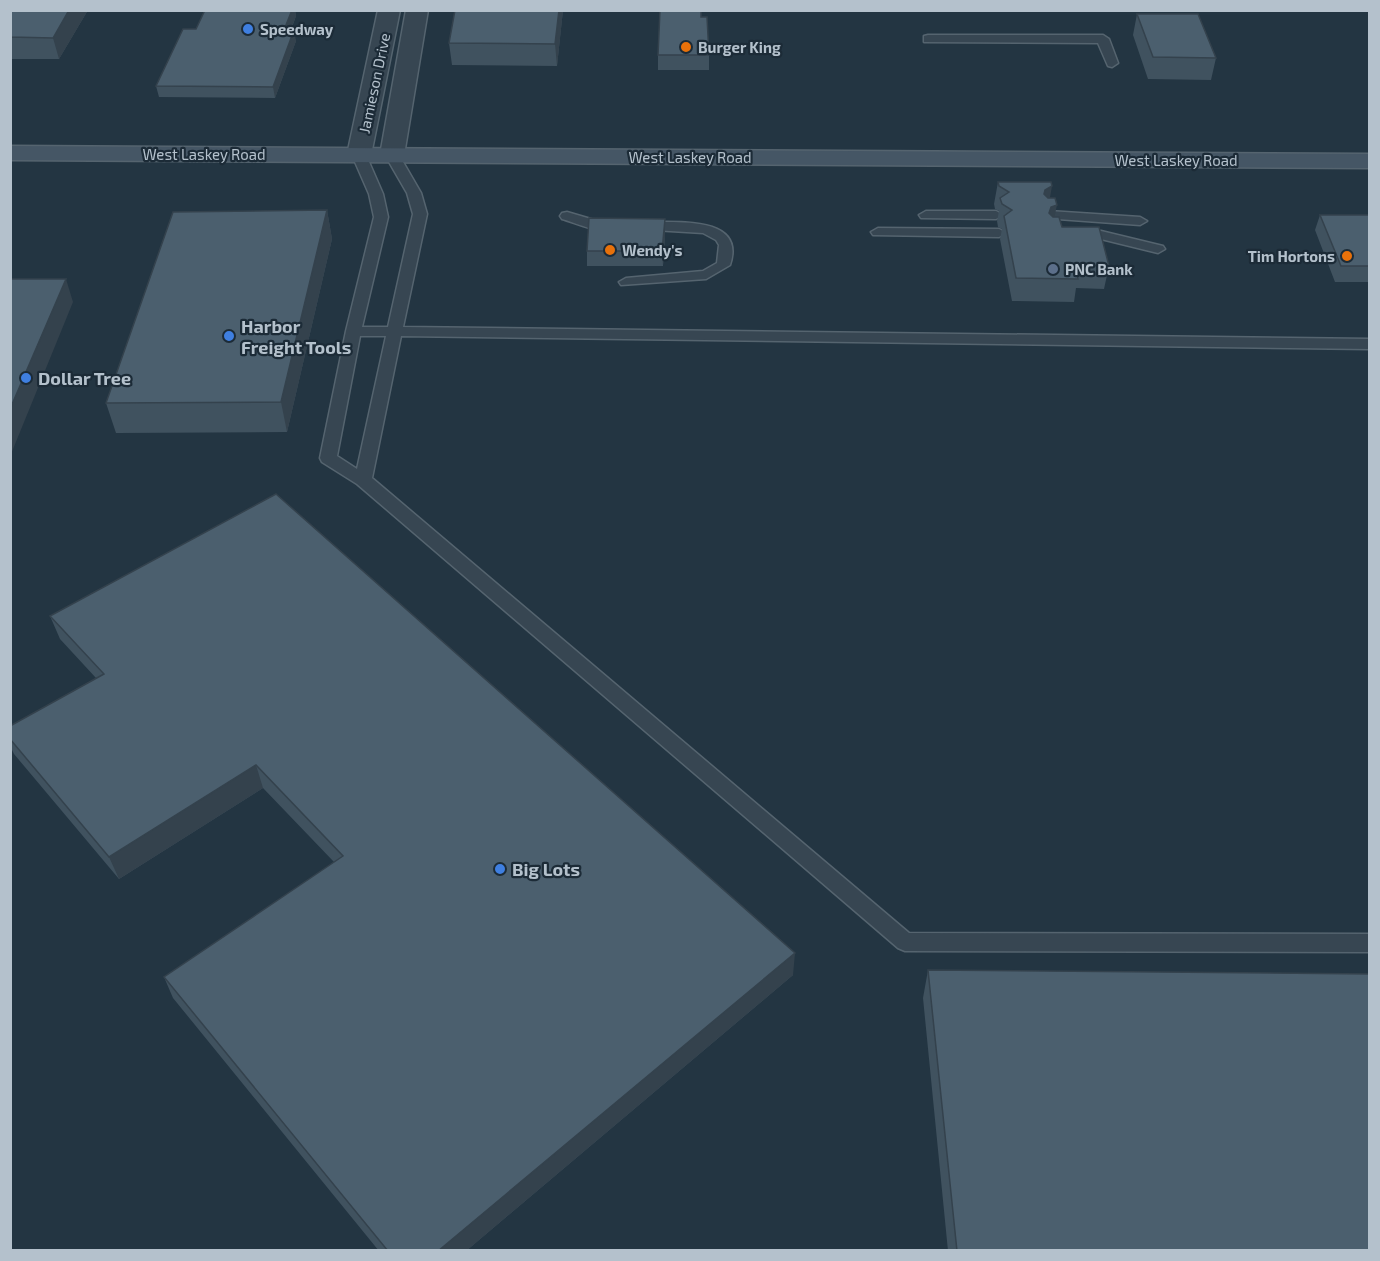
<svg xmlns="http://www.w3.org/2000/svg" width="1380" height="1261" font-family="'Exo 2',sans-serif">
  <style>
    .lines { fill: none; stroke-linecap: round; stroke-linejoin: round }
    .lane-casing { stroke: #55646f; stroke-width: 3 }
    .street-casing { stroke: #55646f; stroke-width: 3 }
    .secondary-casing { stroke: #55646f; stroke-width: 3 }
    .lane { fill: #374652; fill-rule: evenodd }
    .street { fill: #374652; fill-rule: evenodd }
    .secondary { fill: #455665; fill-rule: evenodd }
    .wall { fill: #40525f }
    .shaded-wall { fill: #34424d }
    .building { fill: #4b5f6e; stroke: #34424d; stroke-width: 1.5 }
    .shop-dot { fill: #3f7fe0; stroke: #1c2b37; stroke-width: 2 }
    .food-dot { fill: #e8710a; stroke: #1c2b37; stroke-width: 2 }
    .service-dot { fill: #5c6f8a; stroke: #1c2b37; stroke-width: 2 }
    .labels { text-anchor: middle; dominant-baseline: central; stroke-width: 4.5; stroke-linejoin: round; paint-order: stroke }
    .far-poi-label { font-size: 15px; font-weight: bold; fill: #b4c1cc; stroke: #1c2b37; text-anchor: start }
    .far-street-label { font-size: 15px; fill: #b4c1cc; stroke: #1c2b37 }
    .poi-label { font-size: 18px; font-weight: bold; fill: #b4c1cc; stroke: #1c2b37; text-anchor: start }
  </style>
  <rect width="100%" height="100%" fill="#233542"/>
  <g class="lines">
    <defs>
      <path id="lane" d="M 928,35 L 1103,35 L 1109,39 L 1118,63 L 1112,67 L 1108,66 L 1098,43 L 924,42 L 924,36 Z
        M 359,151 L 366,155 L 383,194 L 388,217 L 362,327 L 388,327 L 413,214 L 407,193 L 385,155 L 392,151 L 399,155 L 421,193 L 427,214 L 403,327 L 1370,339 L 1370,349 L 401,336 L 372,478 L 909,933 L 1370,934 L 1370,952 L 905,951 L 898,948 L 357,484 L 322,462 L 320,458 L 346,331 L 374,217 L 369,194 L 352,155 ZM 360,336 L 386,336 L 357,469 L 337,456 Z
        M 926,211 L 996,211 L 1003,215 L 996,219 L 921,218 L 919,215 Z
        M 1049,211 L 1140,217 L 1147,221 L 1140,225 L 1044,218 L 1042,215 Z
        M 567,212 L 601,222 L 616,223 L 618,226 C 606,238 577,223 562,219 L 560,216 L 562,213 Z
        M 642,222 C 673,223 747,214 730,265 L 706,279 L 621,285 L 619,282 L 626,278 L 703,271 L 717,263 L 719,245 L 716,240 L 703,233 L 637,229 L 635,226 L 637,223 Z
        M 878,228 L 999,229 L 1006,233 L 999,237 L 873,235 L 871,232 Z
        M 1078,230 L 1101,231 L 1163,246 L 1165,249 L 1158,253 L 1101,239 L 1073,237 L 1071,234 L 1073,231 Z"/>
      <path id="street" d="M 378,10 L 400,10 L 371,155 L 368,160 L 359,162 L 350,160 L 347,155 Z
        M 406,10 L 428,10 L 404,155 L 401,160 L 392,162 L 383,160 L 380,155 Z"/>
      <path id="secondary" d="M 10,146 L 1370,154 L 1370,168 L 10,160 Z"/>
    </defs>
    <!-- lane casing -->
    <use href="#lane" class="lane-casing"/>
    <!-- street casing -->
    <use href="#street" class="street-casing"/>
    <!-- secondary casing -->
    <use href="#secondary" class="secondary-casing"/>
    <!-- lane -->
    <use href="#lane" class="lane"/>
    <!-- street -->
    <use href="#street" class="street"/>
    <!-- secondary -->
    <use href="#secondary" class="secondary"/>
  </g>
  <!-- wall -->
  <path class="wall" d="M 12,10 L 88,10 L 59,59 L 10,59 L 10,13 Z
    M 205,10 L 295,10 L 296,16 L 291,30 L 296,41 L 275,98 L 159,97 L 156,86 L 196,29 Z
    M 563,10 L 557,66 L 452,65 L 449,43 Z
    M 1137,14 L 1216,58 L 1211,80 L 1148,79 L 1133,35 Z
    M 701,17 L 709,55 L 709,70 L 658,70 L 658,55 Z
    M 998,182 L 1050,198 L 1054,217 L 1062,227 L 1109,266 L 1104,289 L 1076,288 L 1074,302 L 1012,301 L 1000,239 L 1002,229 L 998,227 L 997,221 L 999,211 L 995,209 L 994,204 Z
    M 327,210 L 332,239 L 287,432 L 116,433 L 106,403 Z
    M 1320,215 L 1370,215 L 1370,282 L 1335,282 L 1315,230 Z
    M 665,219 L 665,235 L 663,266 L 587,266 L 587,251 Z
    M 50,616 L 793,975 L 466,1251 L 379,1251 L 173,998 L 164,977 L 334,862 L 263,788 L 119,879 L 14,754 L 10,746 L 10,726 L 96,678 L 60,639 Z
    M 928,970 L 1370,1251 L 948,1251 L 923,998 Z"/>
  <!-- shaded-wall -->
  <path class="shaded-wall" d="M 69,10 L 88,10 L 59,59 L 53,38 Z
    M 292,10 L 295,10 L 296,16 L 286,41 L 284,30 Z
    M 559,10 L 563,10 L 557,66 L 555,44 Z
    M 294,30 L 296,41 L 275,98 L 273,87 Z
    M 1052,186 L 1048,209 L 1041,213 L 1045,190 Z
    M 1057,205 L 1052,228 L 1049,213 L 1051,207 Z
    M 327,210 L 332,239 L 287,432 L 281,402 Z
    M 665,219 L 665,235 L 663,266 L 662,251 Z
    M 66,279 L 73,302 L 11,454 L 10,409 Z
    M 256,765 L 263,788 L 119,879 L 109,857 Z
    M 795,953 L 793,975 L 466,1251 L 438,1251 Z"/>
  <!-- building -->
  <path class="building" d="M 12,10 L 69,10 L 53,38 L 10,37 L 10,13 Z
    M 205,10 L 292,10 L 284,30 L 294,30 L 273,87 L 156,86 L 183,29 L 196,29 Z
    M 455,10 L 559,10 L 555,44 L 449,43 Z
    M 660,10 L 701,10 L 701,17 L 707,17 L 709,55 L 658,55 Z
    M 1137,14 L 1198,14 L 1216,58 L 1153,57 Z
    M 998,182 L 1051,182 L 1052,186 L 1045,190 L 1044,194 L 1048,198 L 1055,198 L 1057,205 L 1051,207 L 1049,213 L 1053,217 L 1059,217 L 1062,227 L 1099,227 L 1109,266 L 1075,265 L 1078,279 L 1016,278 L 1004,216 L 1012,210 L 1002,204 L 1000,198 L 1009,192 L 999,186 Z
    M 327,210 L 281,402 L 106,403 L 173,212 Z
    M 1320,215 L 1370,215 L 1370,266 L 1341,266 Z
    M 589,218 L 665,219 L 662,251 L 587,251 Z
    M 10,279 L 66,279 L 10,409 Z
    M 276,494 L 795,953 L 438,1251 L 388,1251 L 164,977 L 343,856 L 256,765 L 109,857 L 10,739 L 10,726 L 104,674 L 50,616 Z
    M 928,970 L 1370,974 L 1370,1251 L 957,1251 Z"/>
  <!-- markers -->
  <g class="shop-dot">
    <circle cx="248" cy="29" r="6"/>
    <circle cx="229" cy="336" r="6"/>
    <circle cx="26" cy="378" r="6"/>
    <circle cx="500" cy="869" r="6"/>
  </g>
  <g class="food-dot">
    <circle cx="686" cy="47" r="6"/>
    <circle cx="610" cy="250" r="6"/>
    <circle cx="1347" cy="256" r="6"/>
  </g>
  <circle class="service-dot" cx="1053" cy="269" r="6"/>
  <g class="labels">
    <!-- far-poi labels -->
    <g class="far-poi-label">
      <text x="260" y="29">Speedway</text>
      <text x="698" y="47">Burger King</text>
      <text x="622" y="250">Wendy's</text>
      <text x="1335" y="256" text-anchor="end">Tim Hortons</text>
      <text x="1065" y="269">PNC Bank</text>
    </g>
    <!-- far-street labels -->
    <g class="far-street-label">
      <text transform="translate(374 83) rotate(-78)">Jamieson Drive</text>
      <text x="204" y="154">West Laskey Road</text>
      <text x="690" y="157">West Laskey Road</text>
      <text x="1176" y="160">West Laskey Road</text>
    </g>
    <!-- poi labels -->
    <g class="poi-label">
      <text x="241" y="326">Harbor<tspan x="241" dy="21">Freight Tools</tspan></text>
      <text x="38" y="378">Dollar Tree</text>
      <text x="512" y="869">Big Lots</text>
    </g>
  </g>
  <!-- border -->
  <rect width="1380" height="1261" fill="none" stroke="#b4c1cc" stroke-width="24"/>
</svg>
